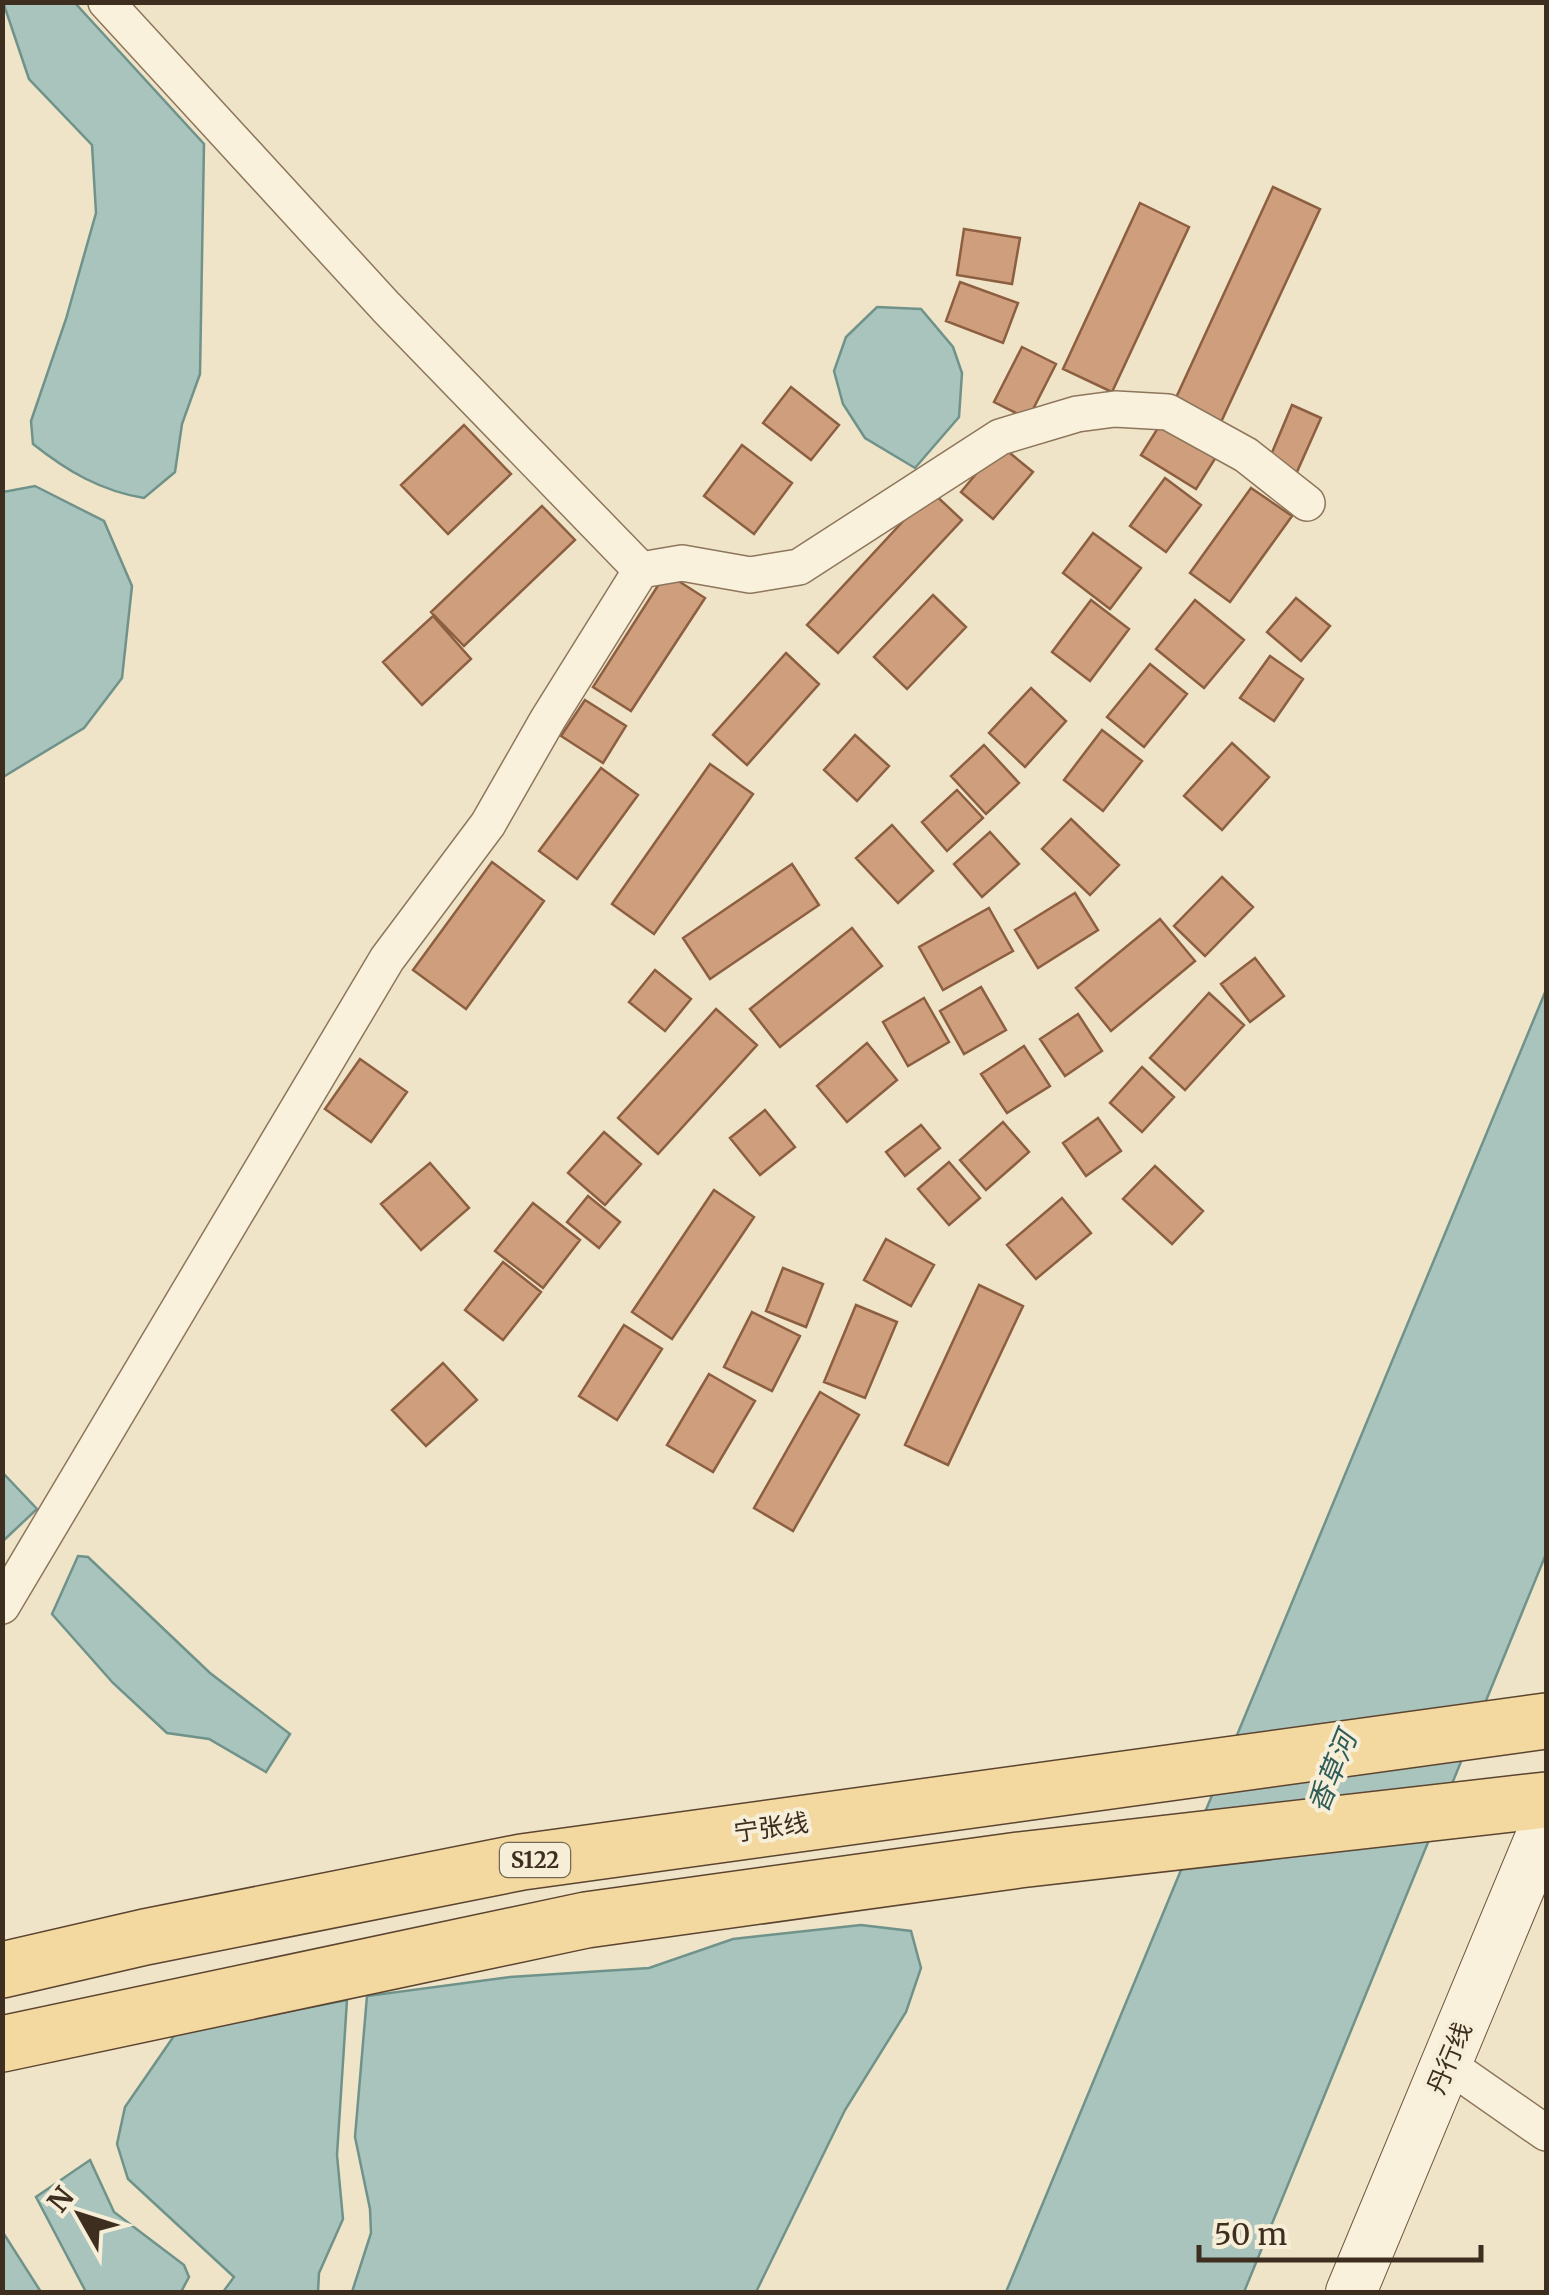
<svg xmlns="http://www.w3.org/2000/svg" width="1549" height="2295" font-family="Merriweather,'Noto Sans SC',serif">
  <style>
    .water { fill: #a9c4bc; stroke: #6f938a; stroke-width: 2.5 }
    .building { fill: #cf9f7d; stroke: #8d5f41; stroke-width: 2.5 }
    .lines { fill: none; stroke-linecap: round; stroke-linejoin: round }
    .minor-casing { stroke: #8d765c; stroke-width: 38 }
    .secondary-casing { stroke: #6f573f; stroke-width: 52 }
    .primary-casing { stroke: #5b4430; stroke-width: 58 }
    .minor { stroke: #faf1dc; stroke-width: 35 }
    .secondary { stroke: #faf1dc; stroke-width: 50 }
    .primary { stroke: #f3d9a0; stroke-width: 55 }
    .labels { text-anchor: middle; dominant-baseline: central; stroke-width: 8; stroke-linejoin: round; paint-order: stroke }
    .shield { fill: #f7eed8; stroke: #756857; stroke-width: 2.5 }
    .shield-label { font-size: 22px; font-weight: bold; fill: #3d2e20 }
    .street-label { font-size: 25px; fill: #3d2e20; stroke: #f7eed8 }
    .water-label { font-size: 28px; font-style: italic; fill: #2f5d5a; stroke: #f7eed8 }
  </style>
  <rect width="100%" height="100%" fill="#f0e4c8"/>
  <!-- water -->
  <path class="water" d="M 3,2 L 75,3 L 204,144 L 200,374 L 182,424 L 175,472 L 144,498 C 101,491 67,471 33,444 L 31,421 L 66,319 L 96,213 L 92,145 L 29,79 Z
    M 877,307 L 921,309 L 953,347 L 962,373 L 959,417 L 915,468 L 865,438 L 843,404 L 834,371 L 846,337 Z
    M 35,486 L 104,521 L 132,586 L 122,678 L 84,728 L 3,777 L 3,492 Z
    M 1546,990 L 1546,1554 L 1244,2292 L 1006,2292 Z
    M 3,1473 L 37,1509 L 3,1541 Z
    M 78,1556 L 88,1557 L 210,1673 L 290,1734 L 266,1772 L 209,1739 L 167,1733 L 113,1683 L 52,1614 Z
    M 861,1925 L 911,1931 L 921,1968 L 906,2012 L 845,2110 L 756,2292 L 352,2292 L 371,2233 L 370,2209 L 355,2137 L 367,1996 L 510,1977 L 649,1968 L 733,1939 Z
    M 347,2000 L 337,2155 L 343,2219 L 319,2273 L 318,2292 L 223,2292 L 234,2277 L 128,2179 L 117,2144 L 125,2107 L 176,2033 Z
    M 90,2160 L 114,2212 L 184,2265 L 189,2277 L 181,2292 L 86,2292 L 36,2197 Z
    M 3,2233 L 4,2234 L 41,2292 L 3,2292 Z"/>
  <!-- building -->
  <path class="building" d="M 1273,187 L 1320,209 L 1221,422 L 1175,400 Z
    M 1140,203 L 1189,227 L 1112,392 L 1063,369 Z
    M 964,229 L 1020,238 L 1012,284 L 957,275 Z
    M 960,282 L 1018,303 L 1003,343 L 946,321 Z
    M 1022,347 L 1056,364 L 1028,419 L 994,402 Z
    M 791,387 L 839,425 L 811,460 L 763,423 Z
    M 1292,405 L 1321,418 L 1296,474 L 1268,462 Z
    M 1163,420 L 1218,454 L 1196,489 L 1141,455 Z
    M 464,425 L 511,474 L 448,534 L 401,485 Z
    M 742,445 L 792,483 L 754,534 L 704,496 Z
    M 1000,445 L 1033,472 L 993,519 L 961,492 Z
    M 1165,478 L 1201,505 L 1166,552 L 1130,526 Z
    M 1251,488 L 1292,516 L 1230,602 L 1190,573 Z
    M 931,491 L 962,520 L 838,653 L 807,625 Z
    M 542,506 L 575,540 L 464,646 L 431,612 Z
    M 1093,533 L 1141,568 L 1110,609 L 1063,573 Z
    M 666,573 L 705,598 L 631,711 L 593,687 Z
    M 933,595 L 966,627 L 907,689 L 874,657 Z
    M 1296,598 L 1330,626 L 1301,661 L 1267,632 Z
    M 1091,600 L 1129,629 L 1090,681 L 1052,652 Z
    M 1195,600 L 1244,640 L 1204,688 L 1156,649 Z
    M 433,616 L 471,659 L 422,705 L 383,662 Z
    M 786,653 L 819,684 L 747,765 L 713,735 Z
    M 1270,656 L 1303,679 L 1274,721 L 1240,698 Z
    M 1150,664 L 1187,694 L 1144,747 L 1107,717 Z
    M 1031,688 L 1066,721 L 1025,767 L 989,733 Z
    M 585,700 L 626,726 L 603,763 L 561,736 Z
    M 1102,730 L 1142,761 L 1103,811 L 1064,780 Z
    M 855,735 L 889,766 L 857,801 L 824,770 Z
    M 1232,743 L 1269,777 L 1222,830 L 1184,796 Z
    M 984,745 L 1019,783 L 986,814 L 951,776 Z
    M 710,764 L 753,794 L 654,934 L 612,904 Z
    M 601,768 L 638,795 L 577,879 L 539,851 Z
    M 957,790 L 983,818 L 947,851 L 922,822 Z
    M 1071,819 L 1119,865 L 1090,895 L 1042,849 Z
    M 892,825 L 933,871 L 898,903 L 856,858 Z
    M 990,832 L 1019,864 L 982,897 L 954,864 Z
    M 492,862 L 544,901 L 466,1009 L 413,970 Z
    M 792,864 L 819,905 L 710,979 L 683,938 Z
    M 1222,877 L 1253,907 L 1205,956 L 1174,926 Z
    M 1075,893 L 1098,930 L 1038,968 L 1015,930 Z
    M 989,908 L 1013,951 L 943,990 L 919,947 Z
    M 1160,919 L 1195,961 L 1111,1031 L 1076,988 Z
    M 852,928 L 882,966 L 780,1047 L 750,1009 Z
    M 1255,958 L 1284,996 L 1250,1022 L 1221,984 Z
    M 655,970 L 691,999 L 665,1031 L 629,1002 Z
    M 981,987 L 1006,1030 L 964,1054 L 940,1011 Z
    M 1209,993 L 1244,1025 L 1185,1090 L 1150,1058 Z
    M 924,998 L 949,1042 L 908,1066 L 883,1022 Z
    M 716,1009 L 757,1045 L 658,1154 L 618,1118 Z
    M 1078,1014 L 1102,1051 L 1065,1076 L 1040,1039 Z
    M 867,1043 L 897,1080 L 847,1122 L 817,1086 Z
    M 1024,1046 L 1050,1086 L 1007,1113 L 981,1074 Z
    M 360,1059 L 407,1092 L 371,1142 L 325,1109 Z
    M 1142,1067 L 1174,1097 L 1142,1132 L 1110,1103 Z
    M 765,1110 L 795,1147 L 760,1175 L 730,1138 Z
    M 1098,1118 L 1121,1151 L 1086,1176 L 1063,1143 Z
    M 1003,1122 L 1029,1152 L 986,1190 L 960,1160 Z
    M 921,1125 L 940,1148 L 905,1176 L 886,1152 Z
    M 604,1132 L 641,1164 L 605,1205 L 568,1173 Z
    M 949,1162 L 980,1198 L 949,1225 L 918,1189 Z
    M 430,1163 L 469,1208 L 421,1250 L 381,1204 Z
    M 1155,1166 L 1203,1211 L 1172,1244 L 1123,1199 Z
    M 714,1190 L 754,1217 L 672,1339 L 632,1312 Z
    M 588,1196 L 620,1222 L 599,1248 L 567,1222 Z
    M 1062,1198 L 1091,1233 L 1036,1279 L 1007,1245 Z
    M 533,1203 L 580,1240 L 543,1288 L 495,1251 Z
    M 886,1239 L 934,1265 L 911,1306 L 864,1280 Z
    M 503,1262 L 541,1292 L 503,1340 L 465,1310 Z
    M 783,1268 L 823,1284 L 806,1327 L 766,1311 Z
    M 979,1285 L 1023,1306 L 948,1465 L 905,1445 Z
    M 856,1305 L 897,1322 L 865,1398 L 824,1382 Z
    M 752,1312 L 800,1336 L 772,1391 L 724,1367 Z
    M 624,1325 L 662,1349 L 617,1420 L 579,1396 Z
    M 443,1363 L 477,1400 L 426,1446 L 392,1410 Z
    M 709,1374 L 755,1401 L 713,1472 L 667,1445 Z
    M 820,1392 L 859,1415 L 793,1531 L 754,1508 Z"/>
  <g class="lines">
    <defs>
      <path id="minor" d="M 641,570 L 682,563 L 750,575 L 799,567 L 1000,437 L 1077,414 L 1115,409 L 1168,412 L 1246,455 L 1307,503
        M 2,1606 L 387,959 L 488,824 L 548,719 L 641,570 L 386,307 L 106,2
        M 1447,2064 L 1546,2133"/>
      <path id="secondary" d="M 1351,2292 L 1546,1824"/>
      <path id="primary" d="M 2,1970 L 145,1937 L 522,1862 L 1546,1721
        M 2,2044 L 586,1920 L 1019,1860 L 1546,1800"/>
    </defs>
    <!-- minor casing -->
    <use href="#minor" class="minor-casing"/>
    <!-- secondary casing -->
    <use href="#secondary" class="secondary-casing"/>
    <!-- primary casing -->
    <use href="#primary" class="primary-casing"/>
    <!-- minor -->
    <use href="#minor" class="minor"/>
    <!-- secondary -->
    <use href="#secondary" class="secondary"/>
    <!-- primary -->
    <use href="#primary" class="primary"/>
  </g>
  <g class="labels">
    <!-- shield labels -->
    <rect class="shield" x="500" y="1843" width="70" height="34" rx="8"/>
    <g class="shield-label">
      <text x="535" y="1860">S122</text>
    </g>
    <!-- street labels -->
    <g class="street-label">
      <text transform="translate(771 1827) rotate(-8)">宁张线</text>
      <text transform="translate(1449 2058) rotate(-67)">丹行线</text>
    </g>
    <!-- water labels -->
    <g class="water-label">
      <text transform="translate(1332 1772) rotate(-68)">香草河</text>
    </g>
  </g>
  <!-- border -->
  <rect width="1549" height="2295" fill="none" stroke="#3d2e20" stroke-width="10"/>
  <!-- north arrow -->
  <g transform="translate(80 2215) rotate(309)" stroke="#f7eed8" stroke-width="8" paint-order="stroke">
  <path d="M0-8L18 38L0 25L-18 38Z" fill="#3d2e20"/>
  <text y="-15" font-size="28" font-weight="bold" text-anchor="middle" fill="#3d2e20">N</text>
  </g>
  <!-- scale -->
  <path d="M1199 2245v15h282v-15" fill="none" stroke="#3d2e20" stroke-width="5"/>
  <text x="1214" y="2245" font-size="30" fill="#3d2e20" stroke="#f7eed8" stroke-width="8" paint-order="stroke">50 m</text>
</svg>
